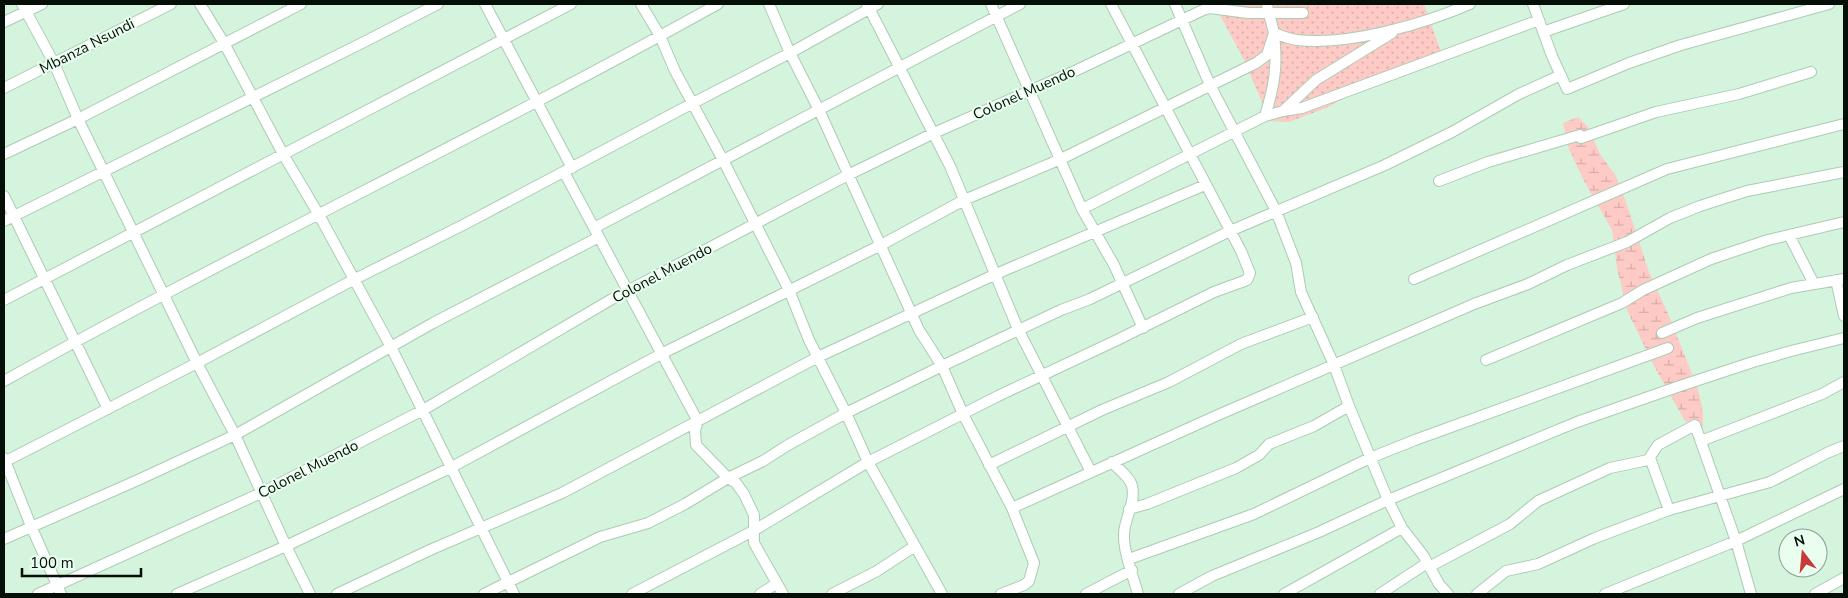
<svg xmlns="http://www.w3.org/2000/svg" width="1848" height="598" font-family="'Nunito Sans',sans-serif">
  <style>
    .grass { fill: url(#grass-dots) }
    .wetland { fill: url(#wetland-marsh) }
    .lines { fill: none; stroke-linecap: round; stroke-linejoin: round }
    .minor-casing { stroke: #accbb5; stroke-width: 12 }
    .minor { stroke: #fff; stroke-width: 10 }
    .labels { text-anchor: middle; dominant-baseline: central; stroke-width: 4; stroke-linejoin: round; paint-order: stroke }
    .street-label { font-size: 15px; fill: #050f08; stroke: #eafef0 }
  </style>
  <defs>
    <pattern id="grass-dots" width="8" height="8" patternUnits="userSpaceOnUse" patternTransform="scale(1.25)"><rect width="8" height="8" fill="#fecac5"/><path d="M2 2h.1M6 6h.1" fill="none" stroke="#d8aca8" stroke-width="1.8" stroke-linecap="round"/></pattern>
    <pattern id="wetland-marsh" width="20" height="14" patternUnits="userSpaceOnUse" patternTransform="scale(1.25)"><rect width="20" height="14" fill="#fecac5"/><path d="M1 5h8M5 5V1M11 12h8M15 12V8" fill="none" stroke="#d8aca8"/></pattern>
  </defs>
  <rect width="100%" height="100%" fill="#d4f4dd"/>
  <!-- grass -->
  <path class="grass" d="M 1214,4 L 1424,4 L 1444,60 L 1358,91 L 1326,108 L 1289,122 L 1269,121 L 1262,102 L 1243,58 Z"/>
  <!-- wetland -->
  <path class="wetland" d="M 1578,117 L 1588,127 L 1600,154 L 1616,176 L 1628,208 L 1649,272 L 1669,316 L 1698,389 L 1703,412 L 1703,426 L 1685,421 L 1654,366 L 1627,310 L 1617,268 L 1612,230 L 1583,179 L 1569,149 L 1563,123 Z"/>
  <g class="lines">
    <defs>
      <path id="minor" d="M 22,4 L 54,63 L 78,119 L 197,363 L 235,435 L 286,546 L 310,594
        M 200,4 L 224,43 L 283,154 L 319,215 L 391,347 L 514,594
        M 485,4 L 572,168
        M 641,4 L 660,36 L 675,71 L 723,160 L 789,290 L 809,340 L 846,413 L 868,462 L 942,594
        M 769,4 L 790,53 L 819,110 L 919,330 L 942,366 L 963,414 L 1012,508
        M 867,4 L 950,166 L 1018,329 L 1091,472
        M 991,4 L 1082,209 L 1114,265 L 1143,328
        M 1175,4 L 1210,85 L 1276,211 L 1296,263 L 1301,292 L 1334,365 L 1349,406 L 1388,500 L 1402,528 L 1423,555 L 1439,584 L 1448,594
        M 1533,4 L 1552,56 L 1567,89 L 1629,63 L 1681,45 L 1829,4
        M 4,22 L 42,4
        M 1543,32 L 1624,4
        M 4,88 L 171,4
        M 1283,111 L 1302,108 L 1539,20
        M 1265,116 L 1283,111 L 1316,80 L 1392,33
        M 1581,138 L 1656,112 L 1739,94 L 1811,72
        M 4,154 L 78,119 L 301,4
        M 564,172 L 695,416 L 698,421 L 695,430 L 696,445 L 728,478 L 736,483 L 744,494 L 754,515 L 754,543 L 783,594
        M 1439,181 L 1488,162 L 1580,135
        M 4,196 L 108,409
        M 1082,209 L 1265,116 C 1274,87 1278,66 1274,35 C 1273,24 1268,15 1267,4
        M 4,221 L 364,42 L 438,4
        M 594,228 L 1020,4
        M 1789,235 L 1814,284
        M 1414,279 L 1667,169 L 1844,124
        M 1836,280 L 1844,316
        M 4,300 L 571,4
        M 1662,333 L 1697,318 L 1791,288 L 1844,279
        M 1486,360 L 1622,303 L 1643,290 L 1711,259 L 1768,240 L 1844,222
        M 4,381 C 239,250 483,135 718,4
        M 1701,441 L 1822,394 L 1844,382
        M 4,458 L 31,526 L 61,594
        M 1650,458 L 1669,510
        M 4,462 L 197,363 L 353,280 L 467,223 L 693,103 L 790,53 L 878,4
        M 1112,462 C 1118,469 1130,477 1132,486 C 1136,501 1125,518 1124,533 C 1123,551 1133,576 1138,594
        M 989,465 L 1102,410 L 1169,382 L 1241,344 L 1313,317
        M 1129,509 L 1147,504 L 1236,468 L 1259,455 L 1269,444 L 1314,426 L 1349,406
        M 4,539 L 138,480 L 235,435 L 433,323 L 599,237
        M 1129,559 L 1254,514 L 1370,458 L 1415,440 L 1668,348
        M 1429,567 L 1510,524 L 1538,501 L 1610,468 L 1648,460 L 1658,445 L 1695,425 L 1736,541 L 1751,594
        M 38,594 L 261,493 L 423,410 L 612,299 L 848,175 L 934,133 L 1077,70 L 1203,10 L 1210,8 L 1248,13 L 1303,13
        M 177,594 L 286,546 L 450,468 L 661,354 L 881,245 L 964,200 L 1061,159 L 1256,63 L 1267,55 L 1274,33 C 1282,36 1289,39 1297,40 C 1348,46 1424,24 1470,4
        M 337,594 L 430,550 L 562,493 L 818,357 L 996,274 L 1205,185
        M 484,594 L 600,537 L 648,523 L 685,504 L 728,478 L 763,461 L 788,445 L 846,413 L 942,366 L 1061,310 L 1090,299 L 1230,231 L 1385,165 L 1452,132 L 1519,94 L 1561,75
        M 632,594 L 753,531 L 868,462 L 998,396 L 1115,341 L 1214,292 L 1247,280 L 1250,273 L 1241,251 L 1111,4
        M 760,594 L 776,584
        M 832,594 L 877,571 L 915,546
        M 1001,594 L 1024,585 L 1029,581 L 1034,563 L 1012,508 L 1218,415 L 1474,304 L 1528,284 L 1567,265 L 1627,242 L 1670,218 L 1700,206 L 1747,191 L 1844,172
        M 1086,594 L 1132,570
        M 1179,594 L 1212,576 L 1319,532 L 1388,500 L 1577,422 L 1680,386 L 1753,362 L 1791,351 L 1844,338
        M 1284,594 L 1402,528
        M 1380,594 L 1427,563
        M 1477,594 L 1506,571 L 1538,564 L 1595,538 L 1669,510 L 1770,482 L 1829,452 L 1844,446
        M 1605,594 L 1736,541 L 1844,489
        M 1815,594 L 1844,578"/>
    </defs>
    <!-- minor casing -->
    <use href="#minor" class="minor-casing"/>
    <!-- minor -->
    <use href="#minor" class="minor"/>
  </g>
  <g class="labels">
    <!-- street labels -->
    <g class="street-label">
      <text transform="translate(87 46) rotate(-27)">Mbanza Nsundi</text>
      <text transform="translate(1024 93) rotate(-24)">Colonel Muendo</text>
      <text transform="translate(662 273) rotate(-28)">Colonel Muendo</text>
      <text transform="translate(308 469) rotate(-27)">Colonel Muendo</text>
    </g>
  </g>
  <!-- border -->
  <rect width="1848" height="598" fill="none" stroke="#050f08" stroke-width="10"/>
  <!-- north arrow -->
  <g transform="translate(1803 553) rotate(344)"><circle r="24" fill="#eafef0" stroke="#8e9e93"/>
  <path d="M0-4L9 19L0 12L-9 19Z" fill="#c83939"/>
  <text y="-8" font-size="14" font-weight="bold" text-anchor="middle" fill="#050f08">N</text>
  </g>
  <!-- scale -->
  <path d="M22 568v8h119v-8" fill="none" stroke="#050f08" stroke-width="2.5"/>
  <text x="30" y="568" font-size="15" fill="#050f08" stroke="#eafef0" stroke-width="4" paint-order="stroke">100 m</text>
</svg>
